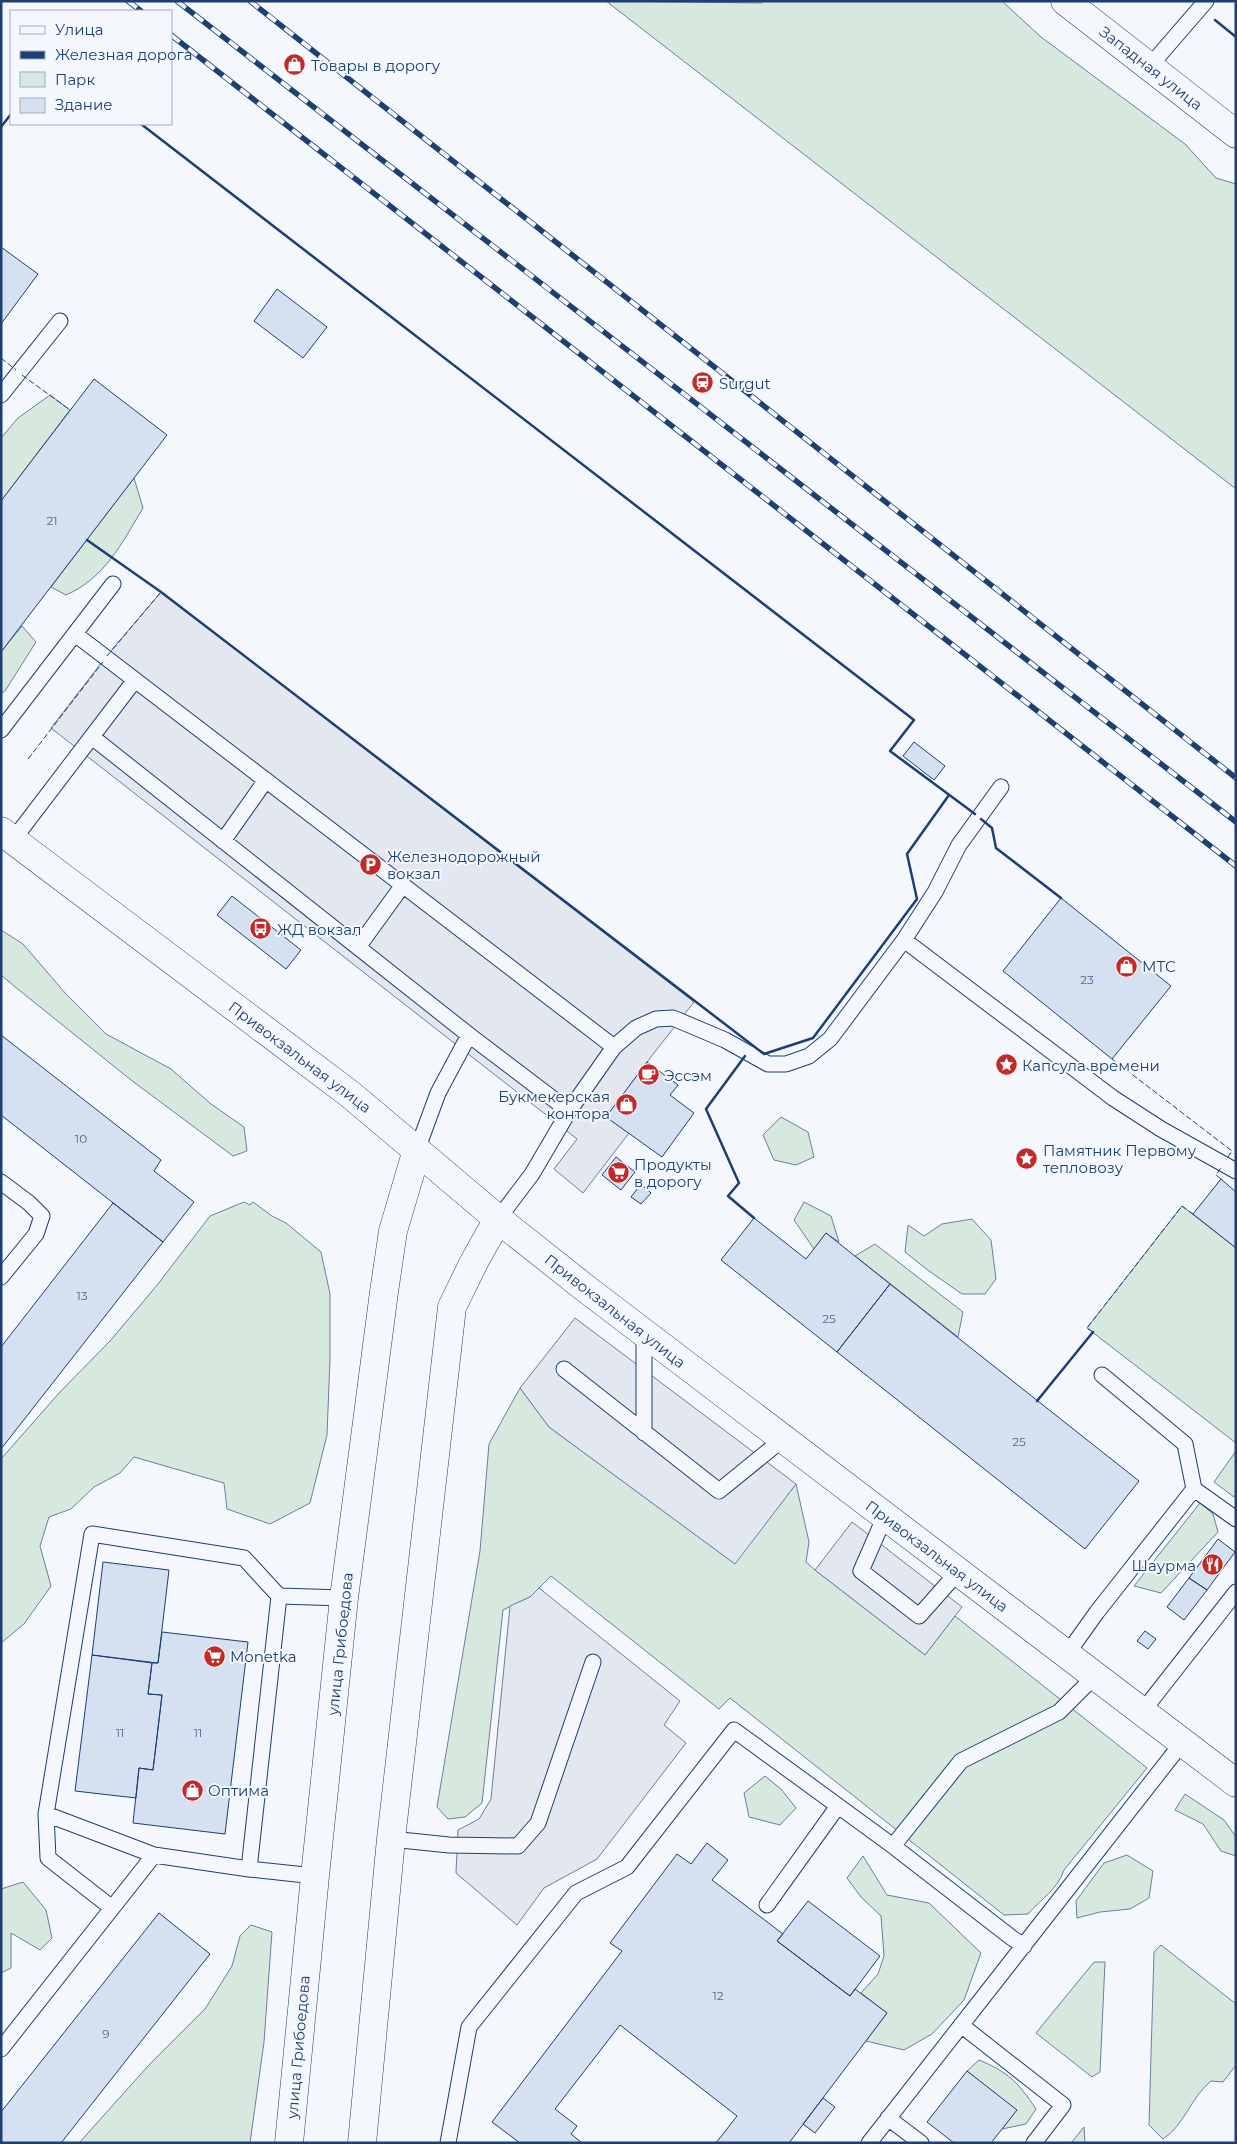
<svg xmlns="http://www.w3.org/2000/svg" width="1237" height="2144" font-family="Montserrat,sans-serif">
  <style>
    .green { fill: #d7e8df; stroke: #687fa3 }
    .parking { fill: #e3e8f0; stroke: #687fa3 }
    .building { fill: #d5e0f0; stroke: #1d3f73 }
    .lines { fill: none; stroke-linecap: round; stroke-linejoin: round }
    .lane-casing { stroke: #1d3f73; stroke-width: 17 }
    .street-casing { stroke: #1d3f73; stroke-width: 29 }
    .secondary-casing { stroke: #1d3f73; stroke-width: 29 }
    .lane { stroke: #f4f7fb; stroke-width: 15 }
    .street { stroke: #f4f7fb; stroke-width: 28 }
    .secondary { stroke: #f4f7fb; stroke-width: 28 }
    .rail-casing { stroke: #1d3f73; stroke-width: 5.5 }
    .rail { stroke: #f4f7fb; stroke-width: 4; stroke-dasharray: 11; stroke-linecap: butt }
    .fence { stroke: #1d3f73; stroke-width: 1; stroke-dasharray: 6 2.5; stroke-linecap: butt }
    .wall { stroke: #1d3f73; stroke-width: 2.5 }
    .labels { text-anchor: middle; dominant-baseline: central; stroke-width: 4; stroke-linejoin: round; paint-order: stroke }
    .number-label { font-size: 12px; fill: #4b6792 }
    .poi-label { font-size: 15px; fill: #1d3f73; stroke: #f4f7fb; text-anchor: start }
    .street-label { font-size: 15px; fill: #1d3f73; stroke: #f4f7fb }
  </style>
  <rect width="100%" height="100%" fill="#f4f7fb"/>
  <!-- green -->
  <path class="green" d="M 606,1 L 762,3 L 761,1 L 1002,1 L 1041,37 L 1185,144 L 1216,178 L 1236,184 L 1236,489 Z
    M 50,395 L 70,410 L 1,501 L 1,438 L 18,418 Z
    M 134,478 L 143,508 C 122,543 105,578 66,595 L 51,587 Z
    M 22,626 L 36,642 L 5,691 L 1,694 L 1,652 Z
    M 1,930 L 23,944 L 66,994 L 106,1034 L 171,1069 L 211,1104 L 244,1127 L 247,1151 L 233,1156 L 131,1080 L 14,986 L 1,975 Z
    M 781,1117 L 808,1132 L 814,1157 L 796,1165 L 774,1160 L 763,1135 Z
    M 244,1202 L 250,1205 L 253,1202 L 272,1216 L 286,1223 L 321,1252 L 330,1294 L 330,1359 L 327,1435 L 310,1503 L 270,1524 L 227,1509 L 224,1483 L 134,1457 L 120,1473 L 94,1487 L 71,1509 L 49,1517 L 40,1546 L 51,1586 L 24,1624 L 1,1643 L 1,1459 L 60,1392 L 110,1341 L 158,1284 L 210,1216 Z
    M 804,1202 L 831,1216 L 839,1242 L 826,1233 L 814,1249 L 794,1220 Z
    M 1182,1206 L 1236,1248 L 1236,1443 L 1087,1328 Z
    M 972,1219 L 991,1240 L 996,1279 L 985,1294 L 962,1294 L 929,1271 L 905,1252 L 908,1225 L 924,1236 L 942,1224 Z
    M 875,1244 L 963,1312 L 958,1337 L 855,1256 Z
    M 520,1388 L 549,1427 L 734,1563 L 796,1484 L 809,1542 L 806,1562 L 815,1570 L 925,1655 L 955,1616 L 1147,1768 L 1064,1870 C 1058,1889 1041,1899 1028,1914 L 1004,1915 L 730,1698 L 719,1709 L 551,1576 L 530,1597 L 503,1610 L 482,1803 L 465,1817 L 448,1819 L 437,1807 L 480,1551 L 489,1444 Z
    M 1236,1451 L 1236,1494 L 1234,1497 L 1214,1482 Z
    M 1200,1503 L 1213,1514 L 1218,1532 L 1161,1593 L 1134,1586 Z
    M 765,1776 L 781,1789 L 796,1808 L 780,1825 L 749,1817 L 744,1793 Z
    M 1185,1794 L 1224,1820 L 1236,1837 L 1236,1856 L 1221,1851 L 1203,1824 L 1175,1810 Z
    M 1127,1855 L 1153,1871 L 1149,1898 L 1130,1909 L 1100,1912 L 1077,1918 L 1076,1901 L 1104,1863 Z
    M 863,1856 L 887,1895 L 929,1903 L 981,1953 L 964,2000 L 932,2034 L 904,2050 L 866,2041 L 887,2013 L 861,1993 L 878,1974 L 884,1956 L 881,1916 L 861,1897 L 847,1878 Z
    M 23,1882 L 46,1910 L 52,1938 L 40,1950 L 11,1933 L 11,1968 L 1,1973 L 1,1889 Z
    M 251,1925 L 272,1932 L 264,2042 L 250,2143 L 79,2143 L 148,2066 L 205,2009 L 232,1966 L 240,1936 Z
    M 1161,1945 L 1236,2004 L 1236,2065 L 1223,2082 L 1211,2081 C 1191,2097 1184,2126 1163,2139 L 1149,2125 L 1154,1952 Z
    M 1094,1962 L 1105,1962 L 1100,2072 L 1092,2077 L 1036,2033 Z
    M 979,2060 C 1008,2072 1018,2082 1036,2109 L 1026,2124 L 1002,2129 L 1016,2110 L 967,2071 Z
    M 1084,2127 L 1085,2143 L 1071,2143 Z"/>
  <!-- parking -->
  <path class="parking" d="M 161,592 L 694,1002 L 647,1062 L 607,1117 L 629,1133 L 583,1193 L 554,1169 L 577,1139 L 51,728 L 105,658 Z
    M 575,1318 L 796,1484 L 735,1564 L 549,1427 L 520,1388 Z
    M 852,1522 L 962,1607 L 925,1655 L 815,1570 Z
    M 539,1588 L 680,1701 L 664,1725 L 686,1743 L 597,1859 L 544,1888 L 517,1925 L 456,1873 L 458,1830 L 479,1819 L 491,1799 L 510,1606 L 530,1597 Z"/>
  <!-- building -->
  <path class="building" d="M 1,247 L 38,274 L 1,324 Z
    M 277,289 L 327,327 L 303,358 L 254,321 Z
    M 94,379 L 167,435 L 1,652 L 1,501 Z
    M 914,742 L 945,766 L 934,780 L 903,756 Z
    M 232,896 L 301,950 L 286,969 L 217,915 Z
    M 1061,898 L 1171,986 L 1112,1059 L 1003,971 Z
    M 1,1035 L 161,1160 L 154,1171 L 194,1202 L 163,1242 L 1,1115 Z
    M 647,1062 L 678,1085 L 670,1095 L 694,1113 L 662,1157 L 606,1117 Z
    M 616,1157 L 635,1172 L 621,1190 L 602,1175 Z
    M 1221,1179 L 1236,1192 L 1236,1248 L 1193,1214 Z
    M 641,1184 L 651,1193 L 641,1204 L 631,1197 Z
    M 113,1203 L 163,1242 L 1,1449 L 1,1347 Z
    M 754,1218 L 806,1259 L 826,1233 L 890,1284 L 837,1352 L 721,1260 Z
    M 890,1284 L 1139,1481 L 1085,1549 L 837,1352 Z
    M 1218,1539 L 1235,1552 L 1207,1590 L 1189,1578 Z
    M 103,1562 L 169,1570 L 158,1663 L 92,1655 Z
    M 1189,1578 L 1207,1590 L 1184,1620 L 1167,1607 Z
    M 1145,1631 L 1156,1639 L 1148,1649 L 1137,1641 Z
    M 162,1632 L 248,1642 L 225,1834 L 133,1823 L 139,1768 L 153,1770 L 162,1695 L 148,1694 L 152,1663 L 158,1663 Z
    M 92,1655 L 152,1663 L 148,1694 L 162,1695 L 153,1770 L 139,1768 L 136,1798 L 75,1791 Z
    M 707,1843 L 728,1860 L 712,1880 L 783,1934 L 777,1941 L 850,1996 L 855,1989 L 887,2013 L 789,2143 L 716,2143 L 737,2116 L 620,2025 L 555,2109 L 577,2126 L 571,2134 L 582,2143 L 520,2143 L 492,2122 L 622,1951 L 610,1943 L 677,1854 L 691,1864 Z
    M 808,1901 L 880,1956 L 850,1996 L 777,1941 Z
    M 159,1913 L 210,1954 L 61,2143 L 1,2143 L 1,2112 Z
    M 967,2071 L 1017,2110 L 991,2143 L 954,2143 L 927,2122 Z
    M 823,2098 L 835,2107 L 815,2133 L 803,2124 Z"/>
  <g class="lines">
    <defs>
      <path id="lane" d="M 1149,67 L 1206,1
        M 1,395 L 60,321
        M 75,634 L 614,1047 L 569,1111 L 532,1174 L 498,1219
        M 1,730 L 113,584
        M 92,737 L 469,1035 L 438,1093 L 417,1150
        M 13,840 L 135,680
        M 223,841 L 266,780
        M 904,940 L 1113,1098 L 1161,1129 L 1236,1171
        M 358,947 L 403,885
        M 469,1035 L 569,1111
        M 614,1047 L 636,1028 L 656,1019 L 673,1018 L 725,1040 L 768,1064 L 786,1064 L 809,1056 L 830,1039 L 904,940 L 935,892 L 959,845 L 1001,787
        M 1,1182 L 29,1203 L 42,1216 L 36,1234 L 1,1277
        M 644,1333 L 644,1433
        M 564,1369 L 719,1491 L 783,1439
        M 1194,1489 L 1236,1519
        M 885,1516 L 861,1571 L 919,1616 L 958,1572
        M 1067,1654 L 1097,1612 L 1194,1489 L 1185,1444 L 1102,1375
        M 1142,1712 L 1236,1592
        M 46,1814 L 48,1858 L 112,1908
        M 391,1839 L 449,1845 L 518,1846 L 538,1823 L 593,1662
        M 893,1846 L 961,1761 L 1059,1712 L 1095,1676
        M 249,1869 L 279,1596
        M 315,1876 L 249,1869 L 154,1855 L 46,1814 L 92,1534 L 244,1558 L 279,1596 L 344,1598
        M 767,1905 L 838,1806
        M 961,2025 L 1063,2105 L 1034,2143
        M 1,2049 L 154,1855
        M 888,2118 L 921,2143
        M 448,2143 L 469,2027 L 576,1893 L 627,1867 L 734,1730 L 893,1846 L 1012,1938 L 1024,1946
        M 869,2143 L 1182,1743"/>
      <path id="street" d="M 1065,1 L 1236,134"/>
      <path id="secondary" d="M 1,831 L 351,1095 L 498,1219 L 585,1288 L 1236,1783
        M 289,2143 L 315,1876 L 344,1598 L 384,1292 L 393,1231 L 417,1150
        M 362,2143 L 391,1839 L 452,1307 L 474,1262 L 498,1219"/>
    </defs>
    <!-- lane casing -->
    <use href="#lane" class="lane-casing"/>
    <!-- street casing -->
    <use href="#street" class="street-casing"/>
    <!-- secondary casing -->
    <use href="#secondary" class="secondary-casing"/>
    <!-- lane -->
    <use href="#lane" class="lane"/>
    <!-- street -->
    <use href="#street" class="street"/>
    <!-- secondary -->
    <use href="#secondary" class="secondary"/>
    <defs>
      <path id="rail" d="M 128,1 L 141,11
        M 177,1 L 1236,822
        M 250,1 L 1236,778
        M 171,35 L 1236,866"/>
    </defs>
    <!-- rail casing -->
    <use href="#rail" class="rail-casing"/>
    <!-- rail -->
    <use href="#rail" class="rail"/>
    <!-- fence -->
    <path class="fence" d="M 1,358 L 16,370
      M 22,375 L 70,410
      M 107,656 L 161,592
      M 28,759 L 103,662
      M 1112,1059 L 1232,1151 L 1226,1160
      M 1221,1179 L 1216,1175 L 1222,1166
      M 1093,1332 L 1087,1328 L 1182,1206 L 1193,1214"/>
    <!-- wall -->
    <path class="wall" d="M 1215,20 L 1236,37
      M 141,124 L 914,720 L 890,751 L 975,814
      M 1,127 L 11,114
      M 87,540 L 161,592 L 764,1054 L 813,1038 L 917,899 L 907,854 L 949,795
      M 981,819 L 992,828 L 996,848 L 1061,898
      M 745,1056 L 706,1109 L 739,1183 L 728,1196 L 754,1218
      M 1037,1401 L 1093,1332"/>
  </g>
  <!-- icons -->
  <defs>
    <symbol id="shop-disc" viewBox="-11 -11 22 22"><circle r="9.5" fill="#c62828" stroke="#f4f7fb"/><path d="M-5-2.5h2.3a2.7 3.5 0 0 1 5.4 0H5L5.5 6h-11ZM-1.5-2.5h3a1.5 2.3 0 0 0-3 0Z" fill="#fff"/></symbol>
    <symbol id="station-disc" viewBox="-11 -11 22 22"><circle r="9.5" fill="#c62828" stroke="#f4f7fb"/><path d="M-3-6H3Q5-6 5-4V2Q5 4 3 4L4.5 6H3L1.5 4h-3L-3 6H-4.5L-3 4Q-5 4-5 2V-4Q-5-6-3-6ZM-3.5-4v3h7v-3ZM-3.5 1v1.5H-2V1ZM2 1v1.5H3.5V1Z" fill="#fff"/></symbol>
    <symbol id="parking-disc" viewBox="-11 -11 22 22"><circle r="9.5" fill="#c62828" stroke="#f4f7fb"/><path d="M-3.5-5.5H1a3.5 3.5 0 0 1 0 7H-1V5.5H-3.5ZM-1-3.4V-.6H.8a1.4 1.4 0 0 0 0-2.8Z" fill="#fff"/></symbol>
    <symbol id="bus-disc" viewBox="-11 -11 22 22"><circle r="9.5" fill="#c62828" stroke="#f4f7fb"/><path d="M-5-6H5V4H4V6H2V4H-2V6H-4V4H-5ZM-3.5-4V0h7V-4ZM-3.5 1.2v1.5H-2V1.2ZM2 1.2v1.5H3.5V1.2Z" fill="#fff"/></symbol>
    <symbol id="sight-disc" viewBox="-11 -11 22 22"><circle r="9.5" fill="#c62828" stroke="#f4f7fb"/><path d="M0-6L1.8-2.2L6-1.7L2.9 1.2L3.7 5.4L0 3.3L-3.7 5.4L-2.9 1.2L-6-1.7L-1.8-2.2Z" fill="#fff"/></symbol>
    <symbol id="cafe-disc" viewBox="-11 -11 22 22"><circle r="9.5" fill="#c62828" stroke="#f4f7fb"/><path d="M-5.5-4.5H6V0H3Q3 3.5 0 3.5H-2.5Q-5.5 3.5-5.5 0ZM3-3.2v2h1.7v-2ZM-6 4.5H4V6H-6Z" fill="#fff"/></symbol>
    <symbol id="supermarket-disc" viewBox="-11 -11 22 22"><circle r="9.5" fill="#c62828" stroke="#f4f7fb"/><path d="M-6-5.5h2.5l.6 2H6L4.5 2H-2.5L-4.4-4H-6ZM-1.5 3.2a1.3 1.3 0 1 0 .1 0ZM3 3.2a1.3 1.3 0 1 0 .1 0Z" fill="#fff"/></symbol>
    <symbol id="restaurant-disc" viewBox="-11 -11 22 22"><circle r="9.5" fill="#c62828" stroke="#f4f7fb"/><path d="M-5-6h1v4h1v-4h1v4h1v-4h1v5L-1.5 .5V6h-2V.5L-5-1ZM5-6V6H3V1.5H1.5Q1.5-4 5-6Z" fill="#fff"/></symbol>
  </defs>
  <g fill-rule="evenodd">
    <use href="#shop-disc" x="282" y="52" width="25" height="25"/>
    <use href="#station-disc" x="690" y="370" width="25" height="25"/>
    <use href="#parking-disc" x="358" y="852" width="25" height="25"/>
    <use href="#bus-disc" x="248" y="916" width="25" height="25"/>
    <use href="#shop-disc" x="1114" y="954" width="25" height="25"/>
    <use href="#sight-disc" x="994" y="1052" width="25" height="25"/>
    <use href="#cafe-disc" x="636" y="1062" width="25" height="25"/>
    <use href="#shop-disc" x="614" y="1092" width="25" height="25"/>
    <use href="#sight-disc" x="1014" y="1146" width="25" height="25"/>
    <use href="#supermarket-disc" x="606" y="1160" width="25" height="25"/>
    <use href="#restaurant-disc" x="1200" y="1552" width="25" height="25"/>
    <use href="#supermarket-disc" x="202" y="1644" width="25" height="25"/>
    <use href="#shop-disc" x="180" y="1778" width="25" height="25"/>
  </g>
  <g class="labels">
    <!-- number labels -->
    <g class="number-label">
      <text x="52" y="520">21</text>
      <text x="1087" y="979">23</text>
      <text x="81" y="1138">10</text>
      <text x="82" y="1295">13</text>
      <text x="829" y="1318">25</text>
      <text x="1019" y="1441">25</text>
      <text x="120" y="1732">11</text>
      <text x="198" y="1732">11</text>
      <text x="718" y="1995">12</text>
      <text x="106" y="2033">9</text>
    </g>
    <!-- poi labels -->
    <g class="poi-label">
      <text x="311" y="65">Товары в дорогу</text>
      <text x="719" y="383">Surgut</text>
      <text x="387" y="856">Железнодорожный<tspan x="387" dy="17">вокзал</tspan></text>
      <text x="277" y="929">ЖД вокзал</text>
      <text x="1142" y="966">МТС</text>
      <text x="1022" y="1065">Капсула времени</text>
      <text x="664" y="1075">Эссэм</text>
      <text x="610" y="1096" text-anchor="end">Букмекерская<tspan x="610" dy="17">контора</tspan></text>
      <text x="1043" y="1150">Памятник Первому<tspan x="1043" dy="17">тепловозу</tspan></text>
      <text x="634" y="1164">Продукты<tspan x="634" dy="17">в дорогу</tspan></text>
      <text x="1196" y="1565" text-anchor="end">Шаурма</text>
      <text x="230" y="1656">Monetka</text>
      <text x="208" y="1790">Оптима</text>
    </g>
    <!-- street labels -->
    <g class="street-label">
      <text transform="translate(1151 68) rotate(38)">Западная улица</text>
      <text transform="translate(300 1057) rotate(37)">Привокзальная улица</text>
      <text transform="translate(615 1311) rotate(38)">Привокзальная улица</text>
      <text transform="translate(937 1556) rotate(37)">Привокзальная улица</text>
      <text transform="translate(340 1644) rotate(-84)">улица Грибоедова</text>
      <text transform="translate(298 2047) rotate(-85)">улица Грибоедова</text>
    </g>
  </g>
  <!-- border -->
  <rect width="1237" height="2144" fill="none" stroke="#1d3f73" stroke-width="5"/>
  <!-- legend -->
  <rect x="10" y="10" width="162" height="115" fill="#f4f7fb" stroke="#9eadc5"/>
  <rect x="20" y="26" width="25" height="8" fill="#f4f7fb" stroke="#9eadc5"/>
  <text x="55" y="35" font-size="15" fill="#1d3f73">Улица</text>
  <rect x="20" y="51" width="25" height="8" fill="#1d3f73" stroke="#9eadc5"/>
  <text x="55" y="60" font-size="15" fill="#1d3f73">Железная дорога</text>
  <rect x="20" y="72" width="25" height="15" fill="#d7e8df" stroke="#9eadc5"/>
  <text x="55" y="85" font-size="15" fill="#1d3f73">Парк</text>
  <rect x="20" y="98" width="25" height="15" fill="#d5e0f0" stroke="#9eadc5"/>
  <text x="55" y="110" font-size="15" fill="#1d3f73">Здание</text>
</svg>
